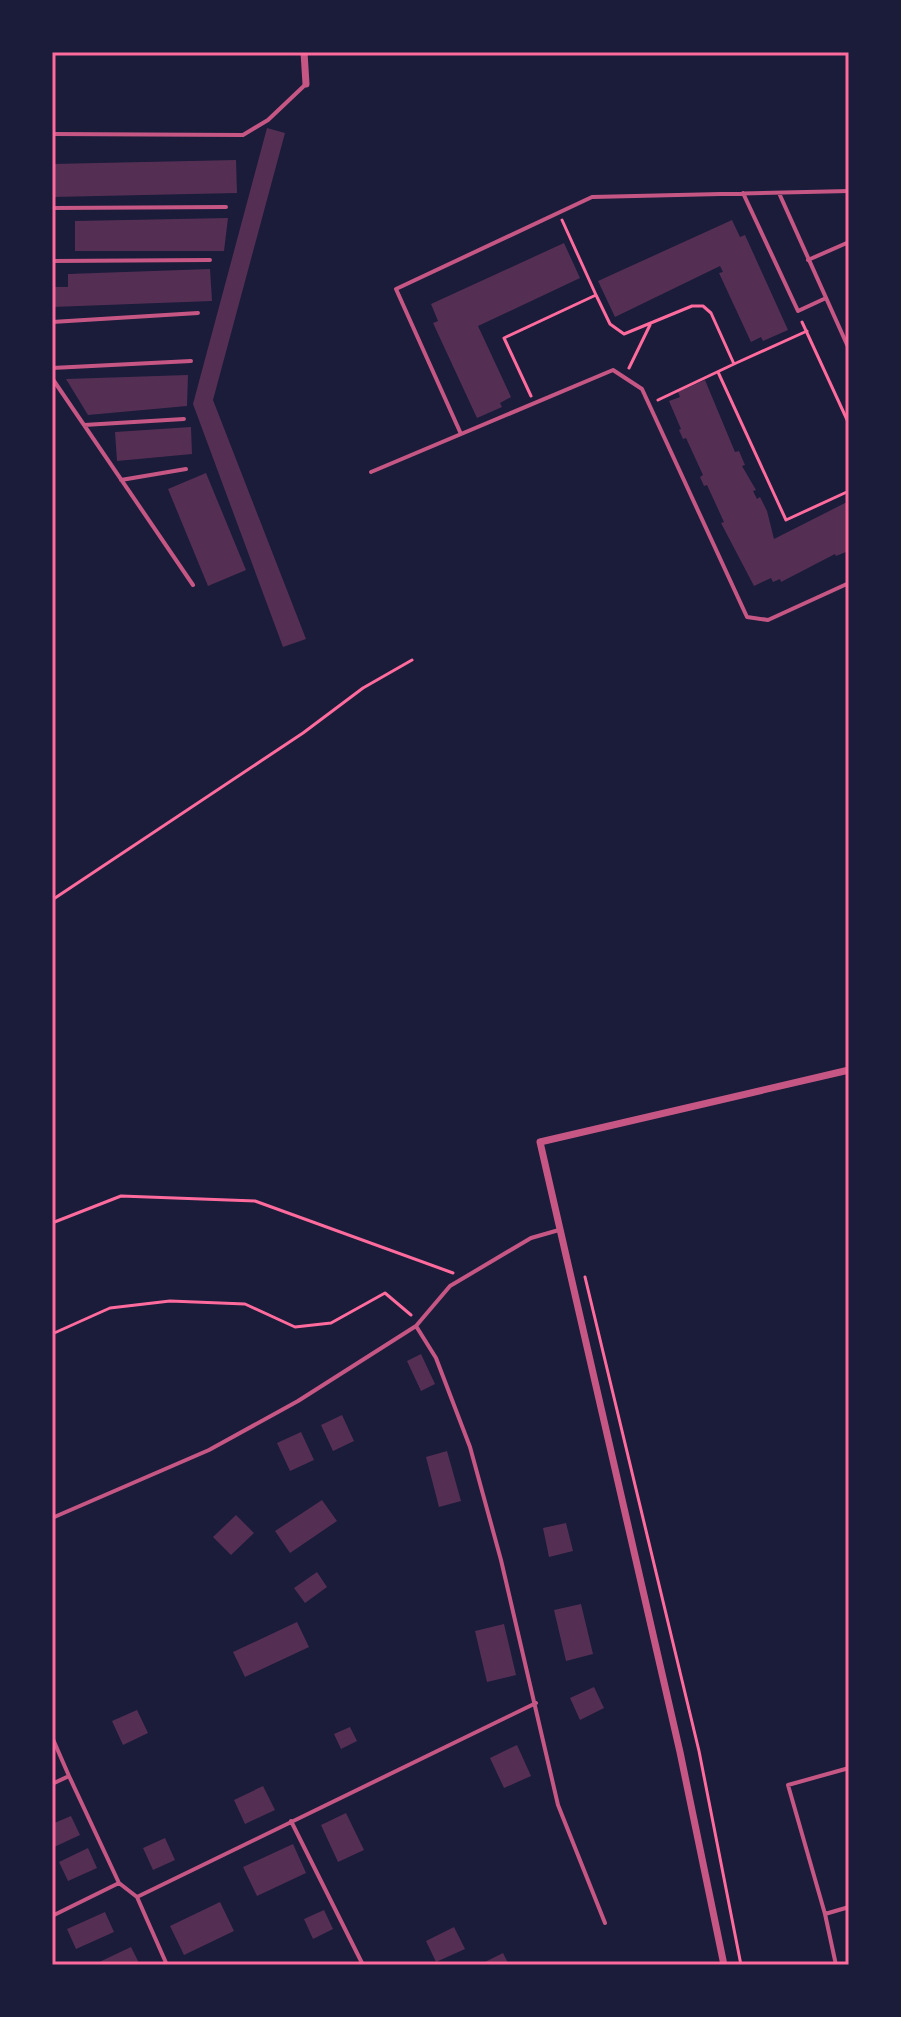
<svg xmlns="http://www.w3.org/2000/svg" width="901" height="2017" font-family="'Roboto Condensed',sans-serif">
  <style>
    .building { fill: #542f53 }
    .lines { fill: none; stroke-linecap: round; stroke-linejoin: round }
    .path { stroke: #ff6b9d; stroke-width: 3 }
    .service { stroke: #c65784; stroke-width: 4 }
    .minor { stroke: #c65784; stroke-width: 7 }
    .neatline { fill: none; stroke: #ff6b9d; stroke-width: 3 }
  </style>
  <rect width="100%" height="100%" fill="#1b1b3a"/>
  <!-- building -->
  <path class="building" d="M 267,128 L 285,133 L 213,400 L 306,639 L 283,647 L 193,404 Z
    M 236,160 L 237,193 L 52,197 L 52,164 Z
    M 228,218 L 224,251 L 75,251 L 75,221 Z
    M 732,220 L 740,237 L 745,235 L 788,330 L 763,341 L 761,337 L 751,342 L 719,273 L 723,272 L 720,266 L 615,317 L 598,281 Z
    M 564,243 L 580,278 L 478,326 L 511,397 L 500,403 L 502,407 L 477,418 L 433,323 L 438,321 L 431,304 Z
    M 210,269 L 212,301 L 52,307 L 52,287 L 68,287 L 68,274 Z
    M 188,375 L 187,406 L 88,415 L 66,379 Z
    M 705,380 L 735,452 L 739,451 L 745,465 L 742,466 L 756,490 L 753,491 L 757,499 L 760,497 L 767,511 L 774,539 L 849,501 L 846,552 L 836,556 L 835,554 L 781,582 L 780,579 L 773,582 L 771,578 L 754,586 L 721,523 L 724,522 L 707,485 L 704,486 L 700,477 L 703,475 L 686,438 L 683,439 L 679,430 L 681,429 L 669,401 L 680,397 L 678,392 Z
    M 191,427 L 192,454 L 117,461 L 115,432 Z
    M 206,473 L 246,570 L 208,586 L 168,489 Z
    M 421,1354 L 435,1384 L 421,1391 L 407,1361 Z
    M 342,1415 L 354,1441 L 333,1451 L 321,1425 Z
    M 301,1432 L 314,1460 L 290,1471 L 277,1443 Z
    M 447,1451 L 461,1501 L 439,1507 L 426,1457 Z
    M 322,1500 L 337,1521 L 290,1553 L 275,1531 Z
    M 236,1515 L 254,1533 L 231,1555 L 213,1537 Z
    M 566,1523 L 573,1551 L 549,1557 L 543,1528 Z
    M 317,1572 L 327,1587 L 305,1603 L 294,1588 Z
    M 581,1604 L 593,1654 L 566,1661 L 554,1610 Z
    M 297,1622 L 309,1647 L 245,1677 L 233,1652 Z
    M 504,1624 L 516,1675 L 487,1682 L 475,1631 Z
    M 594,1687 L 604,1708 L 580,1720 L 570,1698 Z
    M 137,1710 L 148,1733 L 123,1745 L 112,1721 Z
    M 350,1727 L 357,1741 L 341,1749 L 334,1734 Z
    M 517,1745 L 531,1776 L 504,1788 L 490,1758 Z
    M 263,1786 L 275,1810 L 245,1824 L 234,1800 Z
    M 346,1813 L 364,1850 L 338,1862 L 321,1825 Z
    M 71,1816 L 80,1835 L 52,1848 L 52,1824 Z
    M 165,1838 L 175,1860 L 153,1870 L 143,1848 Z
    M 293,1844 L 306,1873 L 257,1896 L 243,1867 Z
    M 88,1848 L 97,1868 L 68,1881 L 59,1862 Z
    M 220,1902 L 234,1931 L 184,1955 L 170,1926 Z
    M 324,1910 L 333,1929 L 313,1939 L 304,1919 Z
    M 105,1912 L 114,1932 L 76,1949 L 67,1929 Z
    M 454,1927 L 465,1949 L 436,1962 L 426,1941 Z
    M 131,1947 L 140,1965 L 93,1965 Z
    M 503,1953 L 509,1965 L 484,1965 L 483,1963 Z"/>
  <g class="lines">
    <!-- path -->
    <path class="path" d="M 596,295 L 610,324 L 624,334 L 692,306 L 703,306 L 711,313 L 734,364 L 807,331
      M 802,322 L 849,424
      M 629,368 L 650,325
      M 718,372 L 786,520 L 849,491
      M 531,396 L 504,338 L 596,295 L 562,220
      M 658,400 L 734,364
      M 52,900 L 303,733 L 363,688 L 412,660
      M 52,1223 L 121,1196 L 255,1201 L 453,1273
      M 585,1277 L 699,1751 L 741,1965
      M 52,1334 L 110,1308 L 170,1301 L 245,1304 L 295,1327 L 331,1323 L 385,1293 L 411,1315"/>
    <!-- service -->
    <path class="service" d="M 52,134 L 243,135 L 268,120 L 306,84
      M 743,193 L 798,311 L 826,298
      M 779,193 L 849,349
      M 52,208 L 226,207
      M 808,260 L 849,242
      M 52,261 L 210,260
      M 52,322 L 198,313
      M 52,368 L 191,361
      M 52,378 L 193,585
      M 84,425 L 184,419
      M 461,434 L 396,289 L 592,197 L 849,191
      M 371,472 L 613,370 L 642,389 L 747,617 L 768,620 L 849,583
      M 121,480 L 186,469
      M 416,1326 L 450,1286 L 531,1238 L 559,1230
      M 52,1518 L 209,1450 L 298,1401 L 416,1326 L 436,1358 L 470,1447 L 501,1560 L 558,1805 L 605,1923
      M 52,1737 L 69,1776 L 52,1784
      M 69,1776 L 119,1883 L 137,1897 L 167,1965
      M 291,1821 L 363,1965
      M 137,1897 L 536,1703
      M 825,1914 L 788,1785 L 849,1768
      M 52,1916 L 119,1883
      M 836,1965 L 825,1914 L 849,1907"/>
    <!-- minor -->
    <path class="minor" d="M 304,52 L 306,84
      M 724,1965 L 680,1752 L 540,1142 L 849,1070"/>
  </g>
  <!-- border -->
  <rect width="901" height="2017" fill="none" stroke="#1b1b3a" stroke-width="108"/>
  <rect x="54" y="54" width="793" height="1909" class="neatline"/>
</svg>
